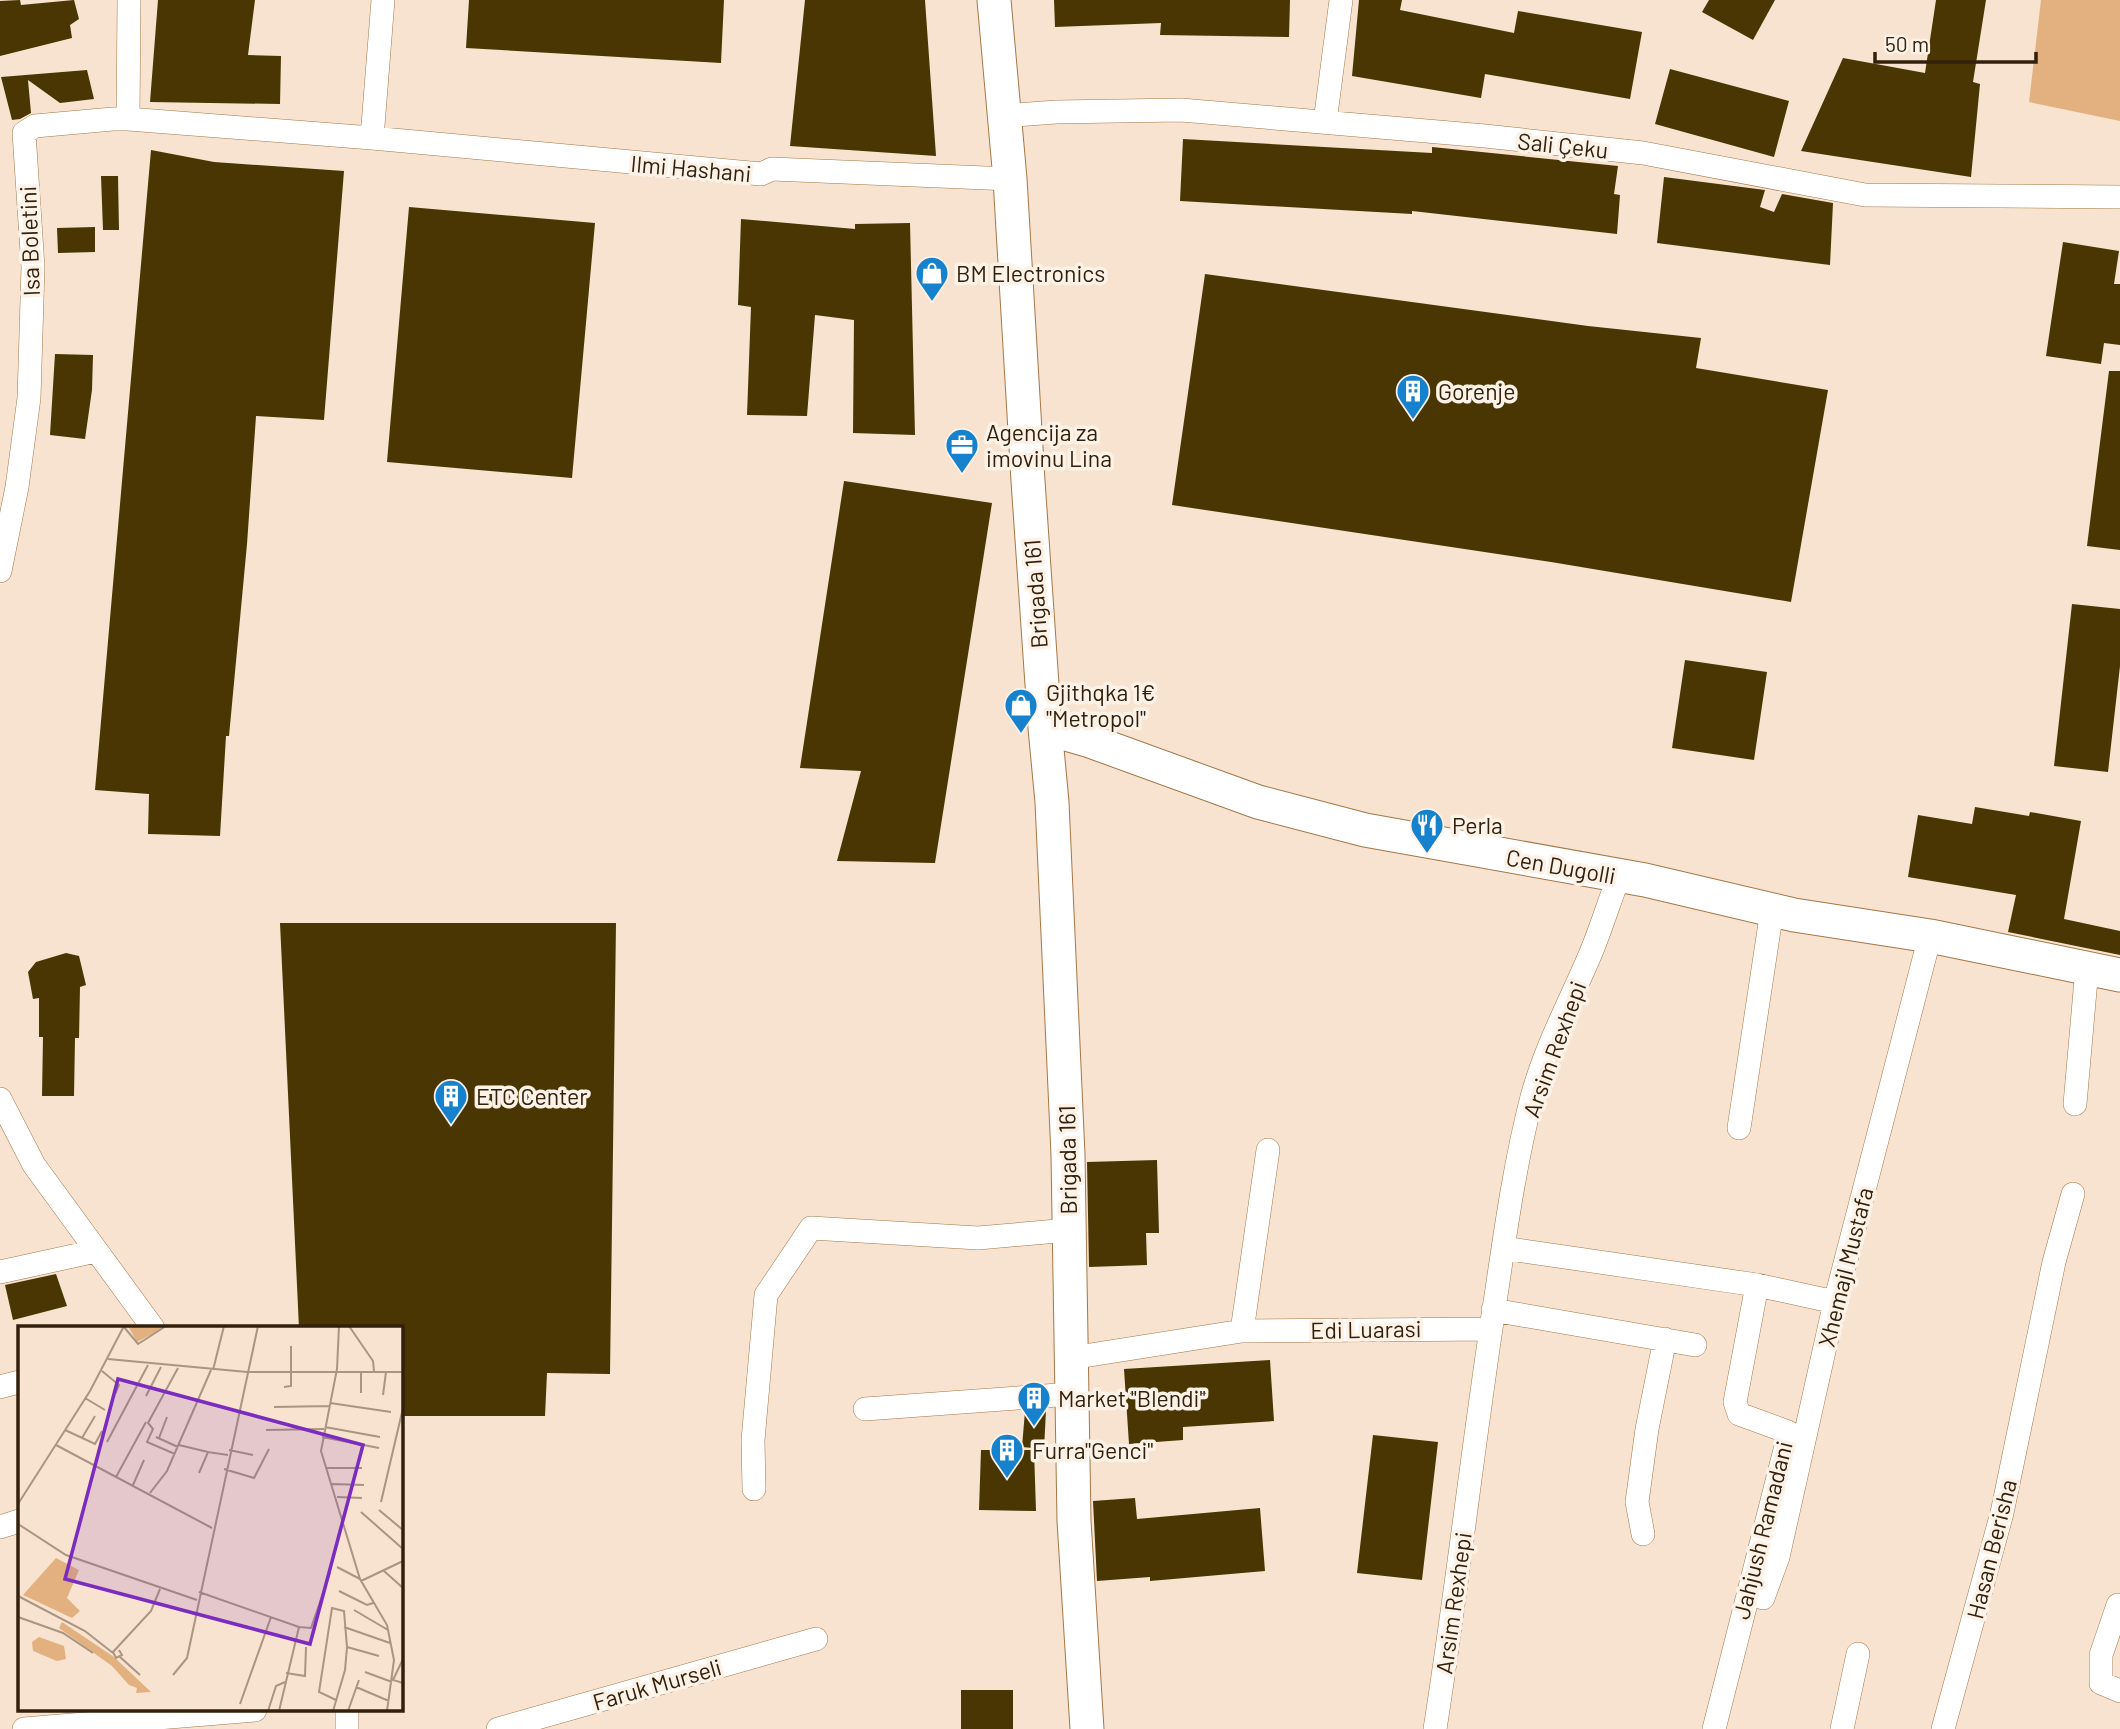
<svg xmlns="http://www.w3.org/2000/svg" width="2120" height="1729" font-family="Barlow,sans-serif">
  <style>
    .green { fill: #e3b17f }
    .building { fill: #493602 }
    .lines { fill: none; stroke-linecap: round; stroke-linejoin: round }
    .street-casing { stroke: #a47747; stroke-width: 24 }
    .secondary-casing { stroke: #a47747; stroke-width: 35 }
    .street { stroke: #fff; stroke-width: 23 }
    .secondary { stroke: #fff; stroke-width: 33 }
    .labels { text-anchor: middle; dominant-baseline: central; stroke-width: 7; stroke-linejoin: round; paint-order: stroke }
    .street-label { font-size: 23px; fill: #33200c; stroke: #fdf2e8 }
    .poi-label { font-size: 23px; fill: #33200c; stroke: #fdf2e8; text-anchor: start }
    .inset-road { fill: none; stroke: #a99581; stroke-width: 2 }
    .view { fill: #7b2cbf; fill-opacity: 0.15; stroke: #7b2cbf; stroke-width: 3.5 }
    .inset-edge { fill: none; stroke: #33200c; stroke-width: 3.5 }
  </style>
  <rect width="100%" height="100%" fill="#f7e3cf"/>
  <!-- green -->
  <path class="green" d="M 2041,0 L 2120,0 L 2120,121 L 2029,102 Z"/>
  <!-- building -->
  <path class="building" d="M 20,0 L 21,5 L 74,0 L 79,19 L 70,25 L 72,38 L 0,56 L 0,1 Z
    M 158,0 L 255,0 L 248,55 L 281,56 L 280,104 L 150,102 Z
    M 469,0 L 724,0 L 721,63 L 466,48 Z
    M 805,0 L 925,0 L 936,156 L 790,146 Z
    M 1054,0 L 1290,0 L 1289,37 L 1160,35 L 1161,23 L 1055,27 Z
    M 1359,0 L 1402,0 L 1400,10 L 1514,33 L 1518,11 L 1642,32 L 1630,99 L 1485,74 L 1481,98 L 1352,76 Z
    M 1709,0 L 1775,0 L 1753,40 L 1702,12 Z
    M 1936,0 L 1986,0 L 1973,82 L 1980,84 L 1971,177 L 1801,151 L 1843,58 L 1925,73 Z
    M 1670,69 L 1789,101 L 1774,157 L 1655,124 Z
    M 87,70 L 94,99 L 60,103 L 28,80 L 31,113 L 20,119 L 12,120 L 1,77 Z
    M 1183,139 L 1432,153 L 1432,147 L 1618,166 L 1614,194 L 1620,195 L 1617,234 L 1412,211 L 1412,214 L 1180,201 Z
    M 151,150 L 214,162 L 344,171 L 324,420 L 256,416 L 247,544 L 229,736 L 226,736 L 220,836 L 148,834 L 149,794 L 95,790 Z
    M 101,176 L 118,176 L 119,230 L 103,230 Z
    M 1664,177 L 1765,190 L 1760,207 L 1774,212 L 1782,194 L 1833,203 L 1830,265 L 1657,243 Z
    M 409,207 L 595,223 L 572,478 L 387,462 Z
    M 741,219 L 855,229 L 855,224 L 910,223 L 915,435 L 853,433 L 854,320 L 815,315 L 807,416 L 747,415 L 751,307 L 738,305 Z
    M 95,227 L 95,252 L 58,253 L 57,228 Z
    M 2063,242 L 2119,251 L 2114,284 L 2120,284 L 2120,345 L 2104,343 L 2101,364 L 2046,356 Z
    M 1205,274 L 1588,326 L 1701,338 L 1696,368 L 1828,390 L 1791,602 L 1551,562 L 1172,505 Z
    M 55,354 L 93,355 L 92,390 L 85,439 L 50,435 Z
    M 2109,371 L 2120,371 L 2120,550 L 2087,546 Z
    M 844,481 L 992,503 L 935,863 L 837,861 L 861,771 L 800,768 Z
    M 2072,604 L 2120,609 L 2120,666 L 2108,772 L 2054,766 Z
    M 1685,660 L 1767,672 L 1754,760 L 1672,748 Z
    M 1975,807 L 2029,816 L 2030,812 L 2081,821 L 2064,919 L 2120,931 L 2120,955 L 2008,932 L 2016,895 L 1908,877 L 1918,815 L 1972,824 Z
    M 280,923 L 616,923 L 610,1374 L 547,1373 L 545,1416 L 401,1416 L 401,1328 L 299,1328 Z
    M 66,953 L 79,956 L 86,985 L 80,987 L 79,1038 L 75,1038 L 74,1096 L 42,1096 L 43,1037 L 39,1037 L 39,998 L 33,999 L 28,972 L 36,962 Z
    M 1157,1160 L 1159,1233 L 1146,1233 L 1147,1265 L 1089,1267 L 1087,1162 Z
    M 56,1274 L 67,1306 L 13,1320 L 5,1285 Z
    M 1270,1360 L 1274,1421 L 1183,1427 L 1183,1440 L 1129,1444 L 1124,1369 Z
    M 1046,1410 L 1044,1449 L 1022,1447 L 1025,1411 Z
    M 1373,1435 L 1438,1442 L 1422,1580 L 1357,1573 Z
    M 981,1450 L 1034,1450 L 1036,1511 L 979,1510 Z
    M 1135,1498 L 1137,1519 L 1260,1508 L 1265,1571 L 1150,1581 L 1150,1577 L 1097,1581 L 1093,1501 Z
    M 961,1690 L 1013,1690 L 1013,1729 L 961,1729 Z"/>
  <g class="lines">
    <defs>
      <path id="street" d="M 1004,116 L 1056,112 L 1181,110 L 1485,136 L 1643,153 L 1865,195 L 2120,197
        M 128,119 L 372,138 L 761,174 L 772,169 L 1010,179
        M 1325,122 L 1341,0
        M 372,138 L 383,0
        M 0,571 L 17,487 L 29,398 L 33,267 L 24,133 L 35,126 L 113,119 L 128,119 L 129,0
        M 0,1099 L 34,1165 L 153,1328
        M 2075,1104 L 2087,968
        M 1739,1128 L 1772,910
        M 1503,1248 L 1757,1285 L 1735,1402 L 1739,1414 L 1788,1432 L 1788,1438 L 1714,1729
        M 0,1272 L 96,1251
        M 1757,1285 L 1835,1302
        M 1493,1310 L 1695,1345
        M 1242,1331 L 1490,1329
        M 1071,1358 L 1242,1331 L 1268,1150
        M 0,1387 L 19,1382
        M 865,1409 L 1072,1394
        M 754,1489 L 753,1440 L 766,1295 L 811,1228 L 978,1238 L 1069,1230
        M 0,1527 L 19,1521
        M 1643,1534 L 1637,1502 L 1647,1429 L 1665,1339
        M 1763,1598 L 1778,1557 L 1835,1302 L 1930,936
        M 2118,1605 L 2101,1655 L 2101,1683 L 2120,1691
        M 347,1710 L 347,1729
        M 24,1729 L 255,1710
        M 498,1729 L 816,1639
        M 1435,1729 C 1458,1583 1474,1436 1497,1289 C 1506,1227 1516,1158 1532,1097 C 1545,1048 1570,1002 1590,955 C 1601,929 1609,902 1619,876
        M 1842,1729 L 1858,1654
        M 1943,1729 L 2002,1513 L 2054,1262 L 2073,1194"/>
      <path id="secondary" d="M 994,0 L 1010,179 L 1028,481 L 1045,728 L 1052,802 L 1068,1155 L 1074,1521 L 1087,1729
        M 1045,728 L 1090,741 L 1258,802 L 1365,830 L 1645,880 L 1794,915 L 1930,936 L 2120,975"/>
    </defs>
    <!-- street casing -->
    <use href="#street" class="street-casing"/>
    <!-- secondary casing -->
    <use href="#secondary" class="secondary-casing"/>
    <!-- street -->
    <use href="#street" class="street"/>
    <!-- secondary -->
    <use href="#secondary" class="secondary"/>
  </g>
  <!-- icons -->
  <defs>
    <symbol id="shop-pin" viewBox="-11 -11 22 30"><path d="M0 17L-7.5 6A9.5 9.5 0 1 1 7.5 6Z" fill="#1681cc" stroke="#fdf2e8"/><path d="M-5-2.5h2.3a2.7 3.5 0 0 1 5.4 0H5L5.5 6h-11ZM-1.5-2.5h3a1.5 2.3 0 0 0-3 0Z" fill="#fff"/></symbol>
    <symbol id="building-pin" viewBox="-11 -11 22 30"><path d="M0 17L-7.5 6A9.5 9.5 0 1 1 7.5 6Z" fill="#1681cc" stroke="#fdf2e8"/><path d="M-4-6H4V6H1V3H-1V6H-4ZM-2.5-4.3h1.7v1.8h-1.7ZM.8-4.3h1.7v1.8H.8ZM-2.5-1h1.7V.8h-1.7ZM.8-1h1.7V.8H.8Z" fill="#fff"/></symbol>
    <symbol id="office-pin" viewBox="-11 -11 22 30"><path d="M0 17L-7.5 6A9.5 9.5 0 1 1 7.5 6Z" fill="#1681cc" stroke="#fdf2e8"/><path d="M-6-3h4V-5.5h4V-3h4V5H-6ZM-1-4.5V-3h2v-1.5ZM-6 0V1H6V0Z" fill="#fff"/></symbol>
    <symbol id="restaurant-pin" viewBox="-11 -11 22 30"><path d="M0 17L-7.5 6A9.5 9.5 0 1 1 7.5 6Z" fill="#1681cc" stroke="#fdf2e8"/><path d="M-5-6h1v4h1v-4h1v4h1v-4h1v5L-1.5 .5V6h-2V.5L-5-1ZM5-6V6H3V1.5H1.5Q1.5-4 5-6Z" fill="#fff"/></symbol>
  </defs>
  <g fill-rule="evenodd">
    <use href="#shop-pin" x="913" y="254" width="38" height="52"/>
    <use href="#building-pin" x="1394" y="372" width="38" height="52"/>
    <use href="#office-pin" x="943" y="426" width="38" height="52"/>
    <use href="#shop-pin" x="1002" y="686" width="38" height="52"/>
    <use href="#restaurant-pin" x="1408" y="806" width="38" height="52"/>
    <use href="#building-pin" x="432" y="1077" width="38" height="52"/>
    <use href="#building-pin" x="1015" y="1379" width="38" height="52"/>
    <use href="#building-pin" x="988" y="1431" width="38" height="52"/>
  </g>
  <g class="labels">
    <!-- street labels -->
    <g class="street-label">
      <text transform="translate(1563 145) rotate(6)">Sali Çeku</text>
      <text transform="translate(691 168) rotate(5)">Ilmi Hashani</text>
      <text transform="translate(29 241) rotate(-92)">Isa Boletini</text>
      <text transform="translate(1035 594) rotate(-94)">Brigada 161</text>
      <text transform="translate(1561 866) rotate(10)">Cen Dugolli</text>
      <text transform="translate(1554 1049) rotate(-70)">Arsim Rexhepi</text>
      <text transform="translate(1067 1160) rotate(-91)">Brigada 161</text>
      <text transform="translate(1845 1267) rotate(-76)">Xhemajl Mustafa</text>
      <text transform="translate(1366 1329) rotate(-1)">Edi Luarasi</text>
      <text transform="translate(1762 1530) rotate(-76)">Jahjush Ramadani</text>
      <text transform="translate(1991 1549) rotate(-76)">Hasan Berisha</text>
      <text transform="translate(1453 1603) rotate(-82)">Arsim Rexhepi</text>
      <text transform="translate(657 1684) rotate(-16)">Faruk Murseli</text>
    </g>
    <!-- poi labels -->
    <g class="poi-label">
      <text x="956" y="273">BM Electronics</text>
      <text x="1438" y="391">Gorenje</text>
      <text x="986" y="432">Agencija za<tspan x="986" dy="26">imovinu Lina</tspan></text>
      <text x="1046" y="692">Gjithqka 1€<tspan x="1046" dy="26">"Metropol"</tspan></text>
      <text x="1452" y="825">Perla</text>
      <text x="476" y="1096">ETC Center</text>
      <text x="1058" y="1398">Market "Blendi"</text>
      <text x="1032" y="1450">Furra"Genci"</text>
    </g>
  </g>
  <!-- overview -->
  <g transform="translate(18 1326)">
    <rect width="385" height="385" fill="#f7e3cf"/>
    <path d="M 110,0 L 149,0 L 119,16 ZM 38,232 L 61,244 L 49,272 L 62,285 L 54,292 L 5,269 ZM 44,296 L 96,331 L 133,366 L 118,367 L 119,362 L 111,359 L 94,340 L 41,302 ZM 21,311 L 46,320 L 48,333 L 39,335 L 15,325 L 14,316 Z" fill="#e3b17f"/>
    <path class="inset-road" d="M 321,0 L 319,43 L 303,125 L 342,253 L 369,299 L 376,334 L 369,385M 331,0 L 355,35 L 356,45M 106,1 L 120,18 L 148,0M 90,33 L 229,46 L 385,46M 195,44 L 206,0M 84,45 L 101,59 L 97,68M 343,45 L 343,67M 266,61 L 273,60 L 273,20M 365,69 L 368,46M 128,70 L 143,41M 67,72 L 87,84M 312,77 L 373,86M 256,81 L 311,80M 307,101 L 362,111M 47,104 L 77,118 L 84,105M 248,104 L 306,103M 138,111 L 160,121M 304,111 L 361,122M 64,112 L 77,90M 141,112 L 149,91M 89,116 L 130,39M 38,119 L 194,202M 161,119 L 190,126M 211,124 L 235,129M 157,128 L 129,116 L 135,103 L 130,97 L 160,42M 308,142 L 344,142M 206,143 L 236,152 L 251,123M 181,147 L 190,126 L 210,129M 98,151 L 128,96M 314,158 L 346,159M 115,159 L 126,134M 132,167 L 149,145 L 193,44M 319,171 L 344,172M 363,176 L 385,82M 0,178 L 72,65 L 106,0M 361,184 L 385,204M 343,186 L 385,223M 0,198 L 48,229 L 179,274M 319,241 L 342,253M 366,245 L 385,262M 343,255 L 385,235M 321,265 L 349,279 L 355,277M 181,266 L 281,301M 0,270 L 67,305 L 95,327M 336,284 L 370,304M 0,291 L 45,307 L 75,327M 326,301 L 372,317M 329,321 L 361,330M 101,324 L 104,329 L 98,332 L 95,326 L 133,285 L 142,263M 102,331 L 122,349M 385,333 L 375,354 L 385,357M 347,346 L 374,356M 268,347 L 287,350 L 288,321M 155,349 L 169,332 L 240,0M 338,361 L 371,375M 222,378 L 253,291M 250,385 L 258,360 L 267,356M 261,385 L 281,301 L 293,302 L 312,247M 315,385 L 327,344 L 329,321 L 326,285 L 314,282 L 301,366 L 318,374M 330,385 L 341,354"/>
    <path class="view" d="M 100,53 L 345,119 L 292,318 L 47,253 Z"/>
    <rect width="385" height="385" class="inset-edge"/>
  </g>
  <!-- scale -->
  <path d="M1875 52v10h161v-10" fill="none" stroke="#33200c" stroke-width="3.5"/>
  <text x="1885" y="52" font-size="21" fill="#33200c" stroke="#fdf2e8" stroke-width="5" paint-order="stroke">50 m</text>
</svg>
